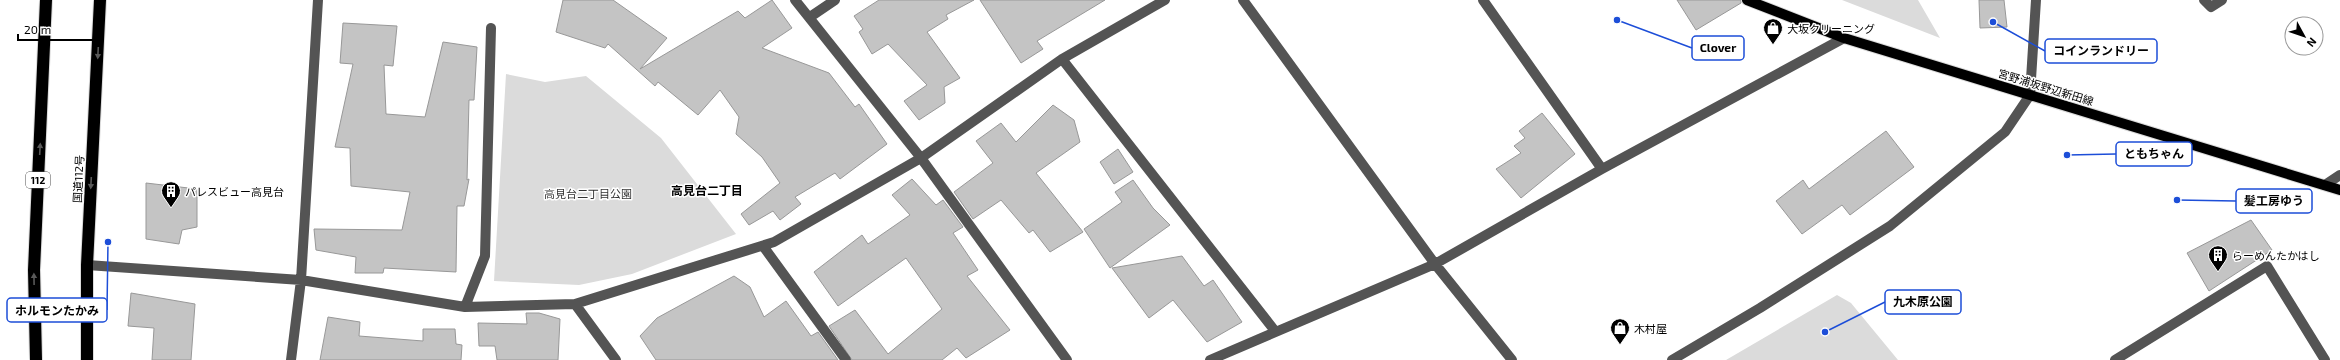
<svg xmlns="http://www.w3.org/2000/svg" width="2340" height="360" font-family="'Exo 2','Noto Sans JP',sans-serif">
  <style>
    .green { fill: #dbdbdb }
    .building { fill: #c4c4c4; stroke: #989898 }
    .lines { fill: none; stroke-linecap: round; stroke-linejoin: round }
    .major-casing { stroke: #dbdbdb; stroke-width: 12 }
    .highway-casing { stroke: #dbdbdb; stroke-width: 14 }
    .minor { stroke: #545454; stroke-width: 10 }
    .major { stroke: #000; stroke-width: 10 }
    .highway { stroke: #000; stroke-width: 12 }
    .oneway { fill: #595959 }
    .labels { text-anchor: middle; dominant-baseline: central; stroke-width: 3; stroke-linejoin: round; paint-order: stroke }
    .shield { fill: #fff; stroke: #4c4c4c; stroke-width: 1 }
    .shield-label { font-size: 10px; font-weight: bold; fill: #000 }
    .poi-label { font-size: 11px; fill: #000; stroke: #fff; text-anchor: start }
    .street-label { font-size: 11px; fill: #000; stroke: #fff }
    .park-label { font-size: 11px; fill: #323232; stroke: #fff }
    .neighbourhood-label { font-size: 12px; font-weight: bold; fill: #000; stroke: #fff }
    .leader { fill: none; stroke: #1d4ed8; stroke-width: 1.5 }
    .callout-dot { fill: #1d4ed8; stroke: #fff; stroke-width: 1.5 }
    .callout { fill: #fff; stroke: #1d4ed8; stroke-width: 1.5 }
    .callout-label { font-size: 12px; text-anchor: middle; font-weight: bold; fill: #000 }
  </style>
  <rect width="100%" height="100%" fill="#fff"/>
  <!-- green -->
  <path class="green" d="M 1842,0 L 1918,0 L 1940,38 Z
    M 506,74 L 545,82 L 586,76 L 661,138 L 736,234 L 632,274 L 579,285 L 494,281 Z
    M 1837,295 L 1851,303 L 1898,360 L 1726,360 Z"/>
  <!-- building -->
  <path class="building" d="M 563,0 L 613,0 L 667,38 L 640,69 L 738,11 L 745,18 L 772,0 L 792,28 L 762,48 L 829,73 L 855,107 L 859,104 L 887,144 L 840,179 L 835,173 L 795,197 L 801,204 L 780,220 L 773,211 L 749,225 L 741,214 L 780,183 L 762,157 L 736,134 L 739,117 L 720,90 L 698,115 L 658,82 L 655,86 L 608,44 L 605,48 L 556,32 Z
    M 879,0 L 974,0 L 946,15 L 948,19 L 927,32 L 960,78 L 944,87 L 945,103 L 919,120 L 904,101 L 927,85 L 888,44 L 872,54 L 859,32 L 863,29 L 854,16 Z
    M 980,0 L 1105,0 L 1037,41 L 1043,49 L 1021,63 Z
    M 1677,0 L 1741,0 L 1741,3 L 1696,30 Z
    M 1979,0 L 2004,0 L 2007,27 L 1980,28 Z
    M 343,23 L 397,26 L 393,66 L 384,65 L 386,114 L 425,117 L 443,42 L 477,47 L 474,100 L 469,100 L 467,180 L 469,179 L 464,206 L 457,206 L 456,272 L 384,268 L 383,273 L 355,273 L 356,257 L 316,250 L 314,229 L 402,230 L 410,192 L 351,186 L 350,148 L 335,147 L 353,64 L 340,63 Z
    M 1053,105 L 1074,120 L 1080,142 L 1036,173 L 1083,232 L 1050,252 L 1033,230 L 1029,233 L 1001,200 L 973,219 L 954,192 L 993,163 L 976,141 L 1001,123 L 1016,142 Z
    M 1542,113 L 1575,154 L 1521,198 L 1496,169 L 1521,153 L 1514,146 L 1525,138 L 1519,131 Z
    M 1886,131 L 1914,167 L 1850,215 L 1842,205 L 1802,234 L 1776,201 L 1803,180 L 1809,189 Z
    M 1118,149 L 1133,172 L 1114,184 L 1100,162 Z
    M 912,179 L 936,205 L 943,200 L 963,227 L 953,233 L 978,270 L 967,276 L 1010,330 L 966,358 L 957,348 L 942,360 L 852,360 L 829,326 L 855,310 L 888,354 L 942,309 L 906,258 L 838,306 L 814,272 L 862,235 L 868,244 L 910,215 L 892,195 Z
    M 1133,180 L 1153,208 L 1170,225 L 1110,268 L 1084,229 L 1122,202 L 1115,192 Z
    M 146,183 L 197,189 L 197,227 L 182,230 L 179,244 L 146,239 Z
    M 2251,220 L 2272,250 L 2209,291 L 2187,253 Z
    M 1182,256 L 1204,286 L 1213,280 L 1242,322 L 1207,342 L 1173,300 L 1149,318 L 1112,268 Z
    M 734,276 L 750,287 L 764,317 L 786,301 L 811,336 L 818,332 L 838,360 L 656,360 L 640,336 L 657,318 Z
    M 131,293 L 195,304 L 191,360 L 152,360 L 154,328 L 128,326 Z
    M 526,313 L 539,313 L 560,319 L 558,360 L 497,360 L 495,346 L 479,346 L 478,323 L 527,324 Z
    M 328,317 L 360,322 L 359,336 L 423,341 L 423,329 L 455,329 L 456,344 L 462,345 L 461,360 L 320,360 Z"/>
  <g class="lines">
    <defs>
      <path id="major" d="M 1747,0 L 1844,38 L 2340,190"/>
      <path id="highway" d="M 36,360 L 34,270 L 46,0
        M 87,360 L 87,265 L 100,0"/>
    </defs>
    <!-- major casing -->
    <use href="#major" class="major-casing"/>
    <!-- highway casing -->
    <use href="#highway" class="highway-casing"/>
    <!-- minor -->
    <path class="minor" d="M 795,0 L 921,158 L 1067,360
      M 1243,0 L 1435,264 L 1512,360
      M 1483,0 L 1602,169
      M 2204,0 L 2211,7 L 2222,0
      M 810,17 L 835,0
      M 1062,59 L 1275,331
      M 2325,185 L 2340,175
      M 763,246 L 846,360
      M 87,265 L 301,280 L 465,307 L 575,304 L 774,242 L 921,158 L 1062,59 L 1165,0
      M 575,304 L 616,360
      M 465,307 L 485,256 L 491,28
      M 291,360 L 301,280 L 318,0
      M 1210,360 L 1435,264 L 1602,169 L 1844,38
      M 1672,360 L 1760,308 L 1890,226 L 2005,132 L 2030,95 L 2036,0
      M 2115,360 L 2267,266 L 2325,360"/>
    <!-- major -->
    <use href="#major" class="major"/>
    <!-- highway -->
    <use href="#highway" class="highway"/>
  </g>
  <!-- one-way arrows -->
  <defs><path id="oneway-solid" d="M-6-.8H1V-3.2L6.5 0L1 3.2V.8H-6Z"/></defs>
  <g class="oneway">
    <use href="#oneway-solid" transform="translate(98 53) rotate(93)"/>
    <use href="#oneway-solid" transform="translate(40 149) rotate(-87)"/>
    <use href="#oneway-solid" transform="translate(91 183) rotate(93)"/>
    <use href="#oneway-solid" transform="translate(34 279) rotate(-91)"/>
  </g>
  <!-- icons -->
  <defs>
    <symbol id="shop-pin" viewBox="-11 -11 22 30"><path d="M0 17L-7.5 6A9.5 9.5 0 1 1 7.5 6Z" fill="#000" stroke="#fff"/><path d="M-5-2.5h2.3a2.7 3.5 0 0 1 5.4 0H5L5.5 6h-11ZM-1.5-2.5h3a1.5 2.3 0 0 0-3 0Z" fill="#fff"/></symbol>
    <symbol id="building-pin" viewBox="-11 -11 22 30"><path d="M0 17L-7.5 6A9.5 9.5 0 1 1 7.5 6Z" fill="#000" stroke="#fff"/><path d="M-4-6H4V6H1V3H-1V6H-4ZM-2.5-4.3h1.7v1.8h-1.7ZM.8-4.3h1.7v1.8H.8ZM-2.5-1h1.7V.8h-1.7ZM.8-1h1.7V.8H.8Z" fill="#fff"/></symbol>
  </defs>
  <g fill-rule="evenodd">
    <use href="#shop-pin" x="1762" y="17" width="22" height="30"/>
    <use href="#building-pin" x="160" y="180" width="22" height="30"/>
    <use href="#building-pin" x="2207" y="244" width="22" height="30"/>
    <use href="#shop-pin" x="1609" y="317" width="22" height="30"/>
  </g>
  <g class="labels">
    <!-- shield labels -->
    <rect class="shield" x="26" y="172" width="24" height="16" rx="3"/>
    <g class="shield-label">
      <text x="38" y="180">112</text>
    </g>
    <!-- poi labels -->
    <g class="poi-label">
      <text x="1787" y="28">大坂クリーニング</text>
      <text x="185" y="191">パレスビュー高見台</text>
      <text x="2232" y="255">らーめんたかはし</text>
      <text x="1634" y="328">木村屋</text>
    </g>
    <!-- street labels -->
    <g class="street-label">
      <text transform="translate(2046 87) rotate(17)">宮野浦坂野辺新田線</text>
      <text transform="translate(78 179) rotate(-87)">国道112号</text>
    </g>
    <!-- park labels -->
    <g class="park-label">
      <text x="588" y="193">高見台二丁目公園</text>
    </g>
    <!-- neighbourhood labels -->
    <g class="neighbourhood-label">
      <text x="707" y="190">高見台二丁目</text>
    </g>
  </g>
  <!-- callouts -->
  <path class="leader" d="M1617 20L1692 48M1993 22L2045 51M2067 155L2116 154M2177 200L2236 201M1825 332L1885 302M108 242L107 310"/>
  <g class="callout-dot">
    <circle cx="1617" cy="20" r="4"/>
    <circle cx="1993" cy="22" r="4"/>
    <circle cx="2067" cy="155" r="4"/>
    <circle cx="2177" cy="200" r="4"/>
    <circle cx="1825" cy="332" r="4"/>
    <circle cx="108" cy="242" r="4"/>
  </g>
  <g class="callout">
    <rect x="1692" y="36" width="52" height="24" rx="4"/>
    <rect x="2045" y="39" width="112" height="24" rx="4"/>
    <rect x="2116" y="142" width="76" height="24" rx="4"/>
    <rect x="2236" y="189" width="76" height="24" rx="4"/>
    <rect x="1885" y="290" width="76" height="24" rx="4"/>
    <rect x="7" y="298" width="100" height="24" rx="4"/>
  </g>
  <g class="callout-label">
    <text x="1718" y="52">Clover</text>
    <text x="2101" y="55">コインランドリー</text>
    <text x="2154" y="158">ともちゃん</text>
    <text x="2274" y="205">髪工房ゆう</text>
    <text x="1923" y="306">九木原公園</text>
    <text x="57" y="315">ホルモンたかみ</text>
  </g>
  <!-- north arrow -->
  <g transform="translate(2304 36) rotate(130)"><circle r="19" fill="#ffffff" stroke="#999999"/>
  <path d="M0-3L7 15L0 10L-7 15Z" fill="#000000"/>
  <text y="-6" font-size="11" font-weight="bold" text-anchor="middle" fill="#000000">N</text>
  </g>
  <!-- scale -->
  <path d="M18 34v6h78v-6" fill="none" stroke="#000000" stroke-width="2"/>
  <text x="24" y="34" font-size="12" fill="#000000" stroke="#ffffff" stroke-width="3" paint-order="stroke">20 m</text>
</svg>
